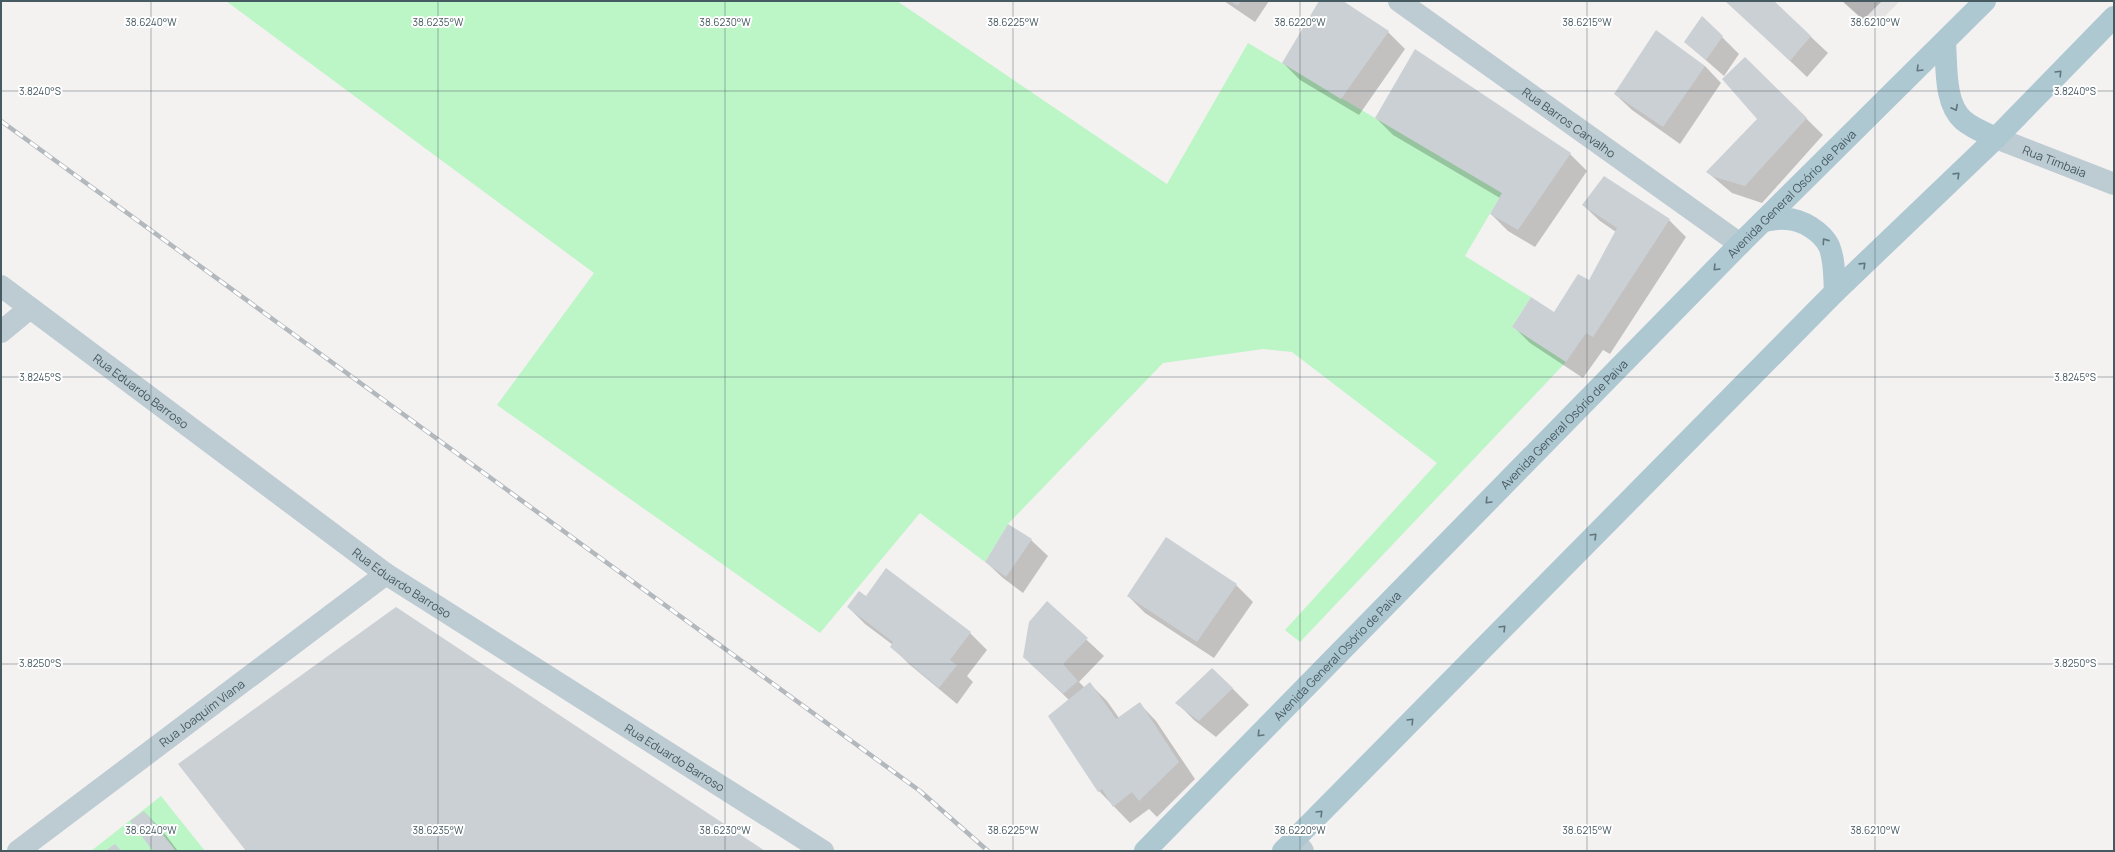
<svg xmlns="http://www.w3.org/2000/svg" width="2115" height="852" font-family="Manrope,sans-serif">
  <style>
    .education { fill: #e5e2e4 }
    .green { fill: #bcf5c6 }
    .shadow { fill: #0003 }
    .building { fill: #cad0d4 }
    .lines { fill: none; stroke-linecap: round; stroke-linejoin: round }
    .street { stroke: #bdccd2; stroke-width: 22 }
    .primary { stroke: #aec8d2; stroke-width: 22 }
    .rail-casing { stroke: #b2b8bc; stroke-width: 4.5 }
    .rail { stroke: #fff; stroke-width: 3; stroke-dasharray: 9; stroke-linecap: butt }
    .oneway { stroke: #60767d }
    .ticks { fill: none; stroke: #465a61; stroke-width: 1; stroke-opacity: 0.45 }
    .labels { text-anchor: middle; dominant-baseline: central; stroke-width: 4; stroke-linejoin: round; paint-order: stroke }
    .street-label { font-size: 12px; fill: #465a61; stroke: #fff }
    .ticks-label { font-size: 10px; text-anchor: middle; fill: #465a61; stroke: #fff; stroke-width: 4; stroke-linejoin: round; paint-order: stroke }
  </style>
  <rect width="100%" height="100%" fill="#f4f1f1"/>
  <!-- education -->
  <path class="education" d="M 1843,1 L 1900,1 L 1873,28 Z"/>
  <!-- green -->
  <path class="green" d="M 226,1 L 897,1 L 1167,184 L 1248,43 L 1502,193 L 1465,256 L 1531,297 L 1512,327 L 1566,362 L 1300,642 L 1285,630 L 1437,463 L 1292,352 L 1263,349 L 1163,363 L 1008,524 L 985,562 L 920,513 L 820,633 L 497,405 L 594,273 Z
    M 161,796 L 205,851 L 91,851 Z"/>
  <!-- shadow -->
  <path class="shadow" d="M 1224,1 L 1269,1 L 1255,22 Z
    M 1320,1 L 1341,1 L 1388,32 L 1405,49 L 1359,115 L 1300,80 L 1283,63 Z
    M 1727,1 L 1773,1 L 1828,53 L 1807,77 Z
    M 1842,1 L 1882,1 L 1863,20 Z
    M 1722,37 L 1739,54 L 1724,76 L 1685,42 Z
    M 1745,58 L 1823,135 L 1762,203 L 1732,193 L 1707,172 L 1759,119 Z
    M 1705,66 L 1721,83 L 1680,144 L 1632,110 L 1615,94 Z
    M 1376,118 L 1570,154 L 1587,171 L 1535,247 L 1508,231 L 1491,214 L 1500,198 L 1393,135 Z
    M 1583,205 L 1669,220 L 1686,237 L 1610,354 L 1603,350 L 1583,378 L 1530,343 L 1513,326 L 1554,314 L 1589,282 L 1616,232 L 1600,221 Z
    M 1031,540 L 1048,556 L 1023,593 L 1003,578 L 986,562 Z
    M 1236,585 L 1253,602 L 1214,658 L 1145,613 L 1128,596 Z
    M 866,597 L 970,633 L 987,650 L 967,676 L 973,682 L 957,704 L 909,664 L 892,647 L 893,645 L 865,624 L 848,607 Z
    M 1047,603 L 1104,656 L 1079,682 L 1085,688 L 1090,684 L 1107,701 L 1119,718 L 1140,704 L 1156,721 L 1195,779 L 1157,817 L 1149,809 L 1130,823 L 1099,791 L 1069,700 L 1024,657 Z
    M 1232,688 L 1249,705 L 1216,737 L 1194,720 L 1177,703 Z
    M 144,812 L 161,829 L 178,851 L 155,851 Z"/>
  <!-- building -->
  <path class="building" d="M 1230,1 L 1241,1 L 1238,6 Z
    M 1319,1 L 1343,1 L 1389,31 L 1341,99 L 1282,63 Z
    M 1725,1 L 1774,1 L 1811,36 L 1790,61 Z
    M 1702,16 L 1723,36 L 1706,60 L 1684,42 Z
    M 1656,30 L 1705,66 L 1663,127 L 1614,94 Z
    M 1415,49 L 1571,153 L 1518,230 L 1490,214 L 1502,193 L 1375,118 Z
    M 1745,57 L 1807,118 L 1745,186 L 1714,177 L 1706,172 L 1757,119 L 1722,79 Z
    M 1604,176 L 1670,219 L 1593,337 L 1586,333 L 1566,362 L 1512,327 L 1531,297 L 1554,312 L 1578,274 L 1589,280 L 1617,228 L 1582,205 Z
    M 1008,524 L 1032,539 L 1006,577 L 985,562 Z
    M 1166,537 L 1237,584 L 1197,642 L 1127,596 Z
    M 886,568 L 971,632 L 950,660 L 957,665 L 939,688 L 890,647 L 893,642 L 847,607 L 859,591 L 866,596 Z
    M 1047,601 L 1088,638 L 1063,664 L 1078,681 L 1063,694 L 1023,657 L 1029,622 Z
    M 396,607 L 765,851 L 246,851 L 178,764 Z
    M 1212,668 L 1233,688 L 1199,721 L 1175,703 Z
    M 1090,682 L 1116,719 L 1140,702 L 1179,762 L 1139,801 L 1132,792 L 1113,807 L 1102,789 L 1098,792 L 1048,716 Z
    M 144,811 L 176,851 L 153,851 L 130,821 Z
    M 115,844 L 121,851 L 105,851 Z"/>
  <g class="lines">
    <!-- street -->
    <g class="street">
      <path id="s1" d="M 1399,1 L 1740,244"/>
      <path id="s2" d="M 1996,138 L 2114,184"/>
      <path id="s3" d="M 1,286 L 386,574 L 823,851"/>
      <path d="M 1,332 L 30,308"/>
      <path d="M 1294,840 L 1303,851"/>
      <path id="s4" d="M 18,851 L 386,574"/>
    </g>
    <!-- primary -->
    <g class="primary">
      <path d="M 1945,43 C 1947,67 1944,103 1963,120 C 1972,128 1985,133 1996,138"/>
      <path d="M 1764,221 C 1771,220 1779,218 1786,219 C 1802,219 1822,232 1829,246 C 1835,260 1834,278 1835,292"/>
      <path id="s5" d="M 1145,851 L 1740,244 L 1985,1"/>
      <path d="M 1283,851 L 1835,292 L 1996,138 L 2114,17"/>
    </g>
    <defs>
      <path id="rail" d="M 1,121 L 920,791 L 988,851"/>
    </defs>
    <!-- rail casing -->
    <use href="#rail" class="rail-casing"/>
    <!-- rail -->
    <use href="#rail" class="rail"/>
  </g>
  <!-- one-way arrows -->
  <defs><path id="oneway-chevron" d="M-2-3.5L2.5 0L-2 3.5" fill="none" stroke-width="1.6" stroke-linecap="round" stroke-linejoin="round"/></defs>
  <g class="oneway">
    <use href="#oneway-chevron" transform="translate(1919 69) rotate(135)"/>
    <use href="#oneway-chevron" transform="translate(2059 73) rotate(-46)"/>
    <use href="#oneway-chevron" transform="translate(1955 108) rotate(63)"/>
    <use href="#oneway-chevron" transform="translate(1957 175) rotate(-44)"/>
    <use href="#oneway-chevron" transform="translate(1825 241) rotate(-125)"/>
    <use href="#oneway-chevron" transform="translate(1863 265) rotate(-44)"/>
    <use href="#oneway-chevron" transform="translate(1716 268) rotate(134)"/>
    <use href="#oneway-chevron" transform="translate(1488 501) rotate(134)"/>
    <use href="#oneway-chevron" transform="translate(1594 536) rotate(-45)"/>
    <use href="#oneway-chevron" transform="translate(1503 628) rotate(-45)"/>
    <use href="#oneway-chevron" transform="translate(1411 721) rotate(-45)"/>
    <use href="#oneway-chevron" transform="translate(1260 734) rotate(134)"/>
    <use href="#oneway-chevron" transform="translate(1320 813) rotate(-45)"/>
  </g>
  <!-- ticks -->
  <path class="ticks" d="M 151,1 L 151,851M 438,1 L 438,851M 725,1 L 725,851M 1013,1 L 1013,851M 1300,1 L 1300,851M 1587,1 L 1587,851M 1875,1 L 1875,851M 1,91 L 2114,91M 1,377 L 2114,377M 1,664 L 2114,664"/>
  <g class="labels">
    <!-- street labels -->
    <g class="street-label">
      <text stroke="none"><textPath href="#s1" startOffset="209">Rua Barros Carvalho</textPath></text>
      <text stroke="none"><textPath href="#s2" startOffset="63">Rua Timbaia</textPath></text>
      <text stroke="none"><textPath href="#s5" startOffset="922">Avenida General Osório de Paiva</textPath></text>
      <text stroke="none"><textPath href="#s3" startOffset="175">Rua Eduardo Barroso</textPath></text>
      <text stroke="none"><textPath href="#s5" startOffset="598">Avenida General Osório de Paiva</textPath></text>
      <text stroke="none"><textPath href="#s3" startOffset="499">Rua Eduardo Barroso</textPath></text>
      <text stroke="none"><textPath href="#s5" startOffset="274">Avenida General Osório de Paiva</textPath></text>
      <text stroke="none"><textPath href="#s4" startOffset="230">Rua Joaquim Viana</textPath></text>
      <text stroke="none"><textPath href="#s3" startOffset="823">Rua Eduardo Barroso</textPath></text>
    </g>
  </g>
  <g class="ticks-label">
    <text x="151" y="26">38.6240°W</text>
    <text x="438" y="26">38.6235°W</text>
    <text x="725" y="26">38.6230°W</text>
    <text x="1013" y="26">38.6225°W</text>
    <text x="1300" y="26">38.6220°W</text>
    <text x="1587" y="26">38.6215°W</text>
    <text x="1875" y="26">38.6210°W</text>
    <text x="40" y="95">3.8240°S</text>
    <text x="2075" y="95">3.8240°S</text>
    <text x="40" y="381">3.8245°S</text>
    <text x="2075" y="381">3.8245°S</text>
    <text x="40" y="667">3.8250°S</text>
    <text x="2075" y="667">3.8250°S</text>
    <text x="151" y="834">38.6240°W</text>
    <text x="438" y="834">38.6235°W</text>
    <text x="725" y="834">38.6230°W</text>
    <text x="1013" y="834">38.6225°W</text>
    <text x="1300" y="834">38.6220°W</text>
    <text x="1587" y="834">38.6215°W</text>
    <text x="1875" y="834">38.6210°W</text>
  </g>
  <!-- border -->
  <rect width="2115" height="852" fill="none" stroke="#465a61" stroke-width="4"/>
</svg>
